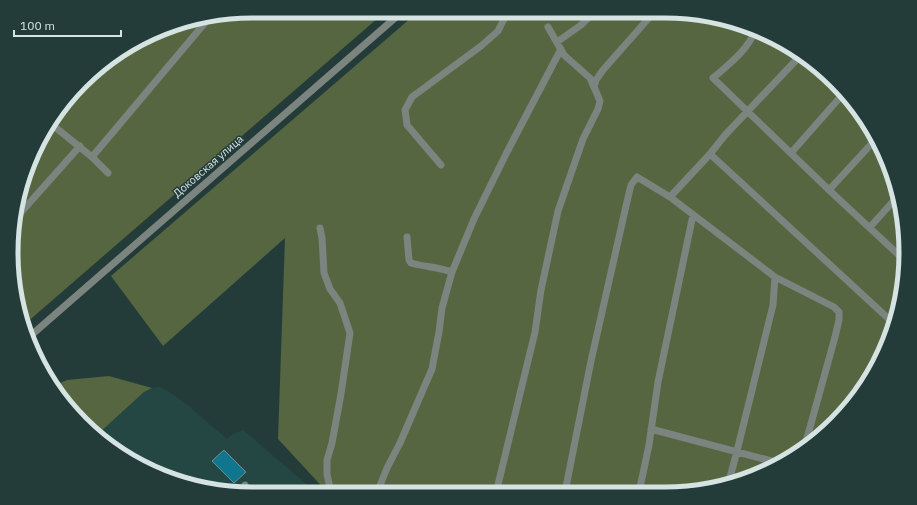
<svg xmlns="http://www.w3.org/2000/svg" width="917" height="505" font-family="'IBM Plex Sans',sans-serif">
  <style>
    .built { fill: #244744 }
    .green { fill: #566640 }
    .building { fill: #0f768d; stroke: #738c94 }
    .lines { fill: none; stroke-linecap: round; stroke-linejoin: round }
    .minor { stroke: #7b847e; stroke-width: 7 }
    .labels { text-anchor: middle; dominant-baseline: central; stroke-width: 3; stroke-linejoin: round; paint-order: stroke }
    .street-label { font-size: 11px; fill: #d5e4e2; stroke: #233c3a }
    .rim { fill: none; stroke: #d5e4e2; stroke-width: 5 }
  </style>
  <rect width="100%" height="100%" fill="#233c3a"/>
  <!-- built -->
  <path class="built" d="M 159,387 L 168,391 L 190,407 L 227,439 L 233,434 L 243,430 L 317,493 L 237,493 L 175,481 L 132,462 L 98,434 L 144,392 L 152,388 Z"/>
  <!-- green -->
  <path class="green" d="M 253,11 L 386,11 L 25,324 L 12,268 L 19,190 L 52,118 L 106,61 L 175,24 Z
    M 419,11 L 680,12 L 727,19 L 785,43 L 856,106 L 898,190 L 904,284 L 874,373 L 835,423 L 798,453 L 742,481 L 696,492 L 328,493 L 278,439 L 285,238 L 163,346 L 111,276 Z
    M 109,376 L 152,388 L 144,392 L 98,434 L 71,412 L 55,385 L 67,380 Z"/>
  <!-- building -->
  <path class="building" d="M 224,450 L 246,472 L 234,483 L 212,461 Z"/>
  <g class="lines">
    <!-- minor -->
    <path class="minor" d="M 548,27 L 564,55 L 590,78 L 594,87
      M 755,31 C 747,51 729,64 713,78 L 829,190 L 902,258
      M 557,42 L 581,25 L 595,11
      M 50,123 L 92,157 L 108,173
      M 791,153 L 843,94
      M 710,154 L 891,321
      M 92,157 L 209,18
      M 441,165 L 407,125 L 405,110 L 412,97 L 481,46 L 498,31 L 506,15 L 505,11
      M 829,190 L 874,141
      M 670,197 L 710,154 L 726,134 L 800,56
      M 16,218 L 80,146
      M 870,227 L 898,196
      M 320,228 L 322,238 L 324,273 L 330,289 L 340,303 L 350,333 L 341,394 L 332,443 L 327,460 L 327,474 L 331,493
      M 407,237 L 409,260 L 411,263 C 425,267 439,267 452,272
      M 28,338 L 403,11
      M 651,429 L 779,463
      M 245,485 L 248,493
      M 728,485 L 737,451 L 773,305 L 775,277
      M 565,492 L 591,361 L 626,206 L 631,185 L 637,177 L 670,197 L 775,277 L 834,307 L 839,312 L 839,320 L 835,337 L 804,449
      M 639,492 L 649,445 L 658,382 L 693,215
      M 377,493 L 387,468 L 400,443 L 432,369 L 439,332 L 442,308 L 452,272 L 474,219 L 507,152 L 561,49
      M 496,493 L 535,332 L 541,290 L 558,211 L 583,139 L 598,109 L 600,101 L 594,87 L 596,80 L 603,70 L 655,11"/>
  </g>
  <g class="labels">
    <!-- street labels -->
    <g class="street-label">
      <text transform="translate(208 166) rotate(-41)">Доковская улица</text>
    </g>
  </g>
  <!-- crop -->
  <path d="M0 0H917V505H0ZM252 18H665A234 234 0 0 1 899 252V253A234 234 0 0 1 665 487H252A234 234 0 0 1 18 253V252A234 234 0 0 1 252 18Z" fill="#233c3a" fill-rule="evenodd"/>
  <path class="rim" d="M252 18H665A234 234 0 0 1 899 252V253A234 234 0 0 1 665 487H252A234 234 0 0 1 18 253V252A234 234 0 0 1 252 18Z"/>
  <!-- scale -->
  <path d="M14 30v6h107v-6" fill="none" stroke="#d5e4e2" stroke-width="2"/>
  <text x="20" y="30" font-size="12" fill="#d5e4e2" stroke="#233c3a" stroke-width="3" paint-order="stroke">100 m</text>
</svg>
